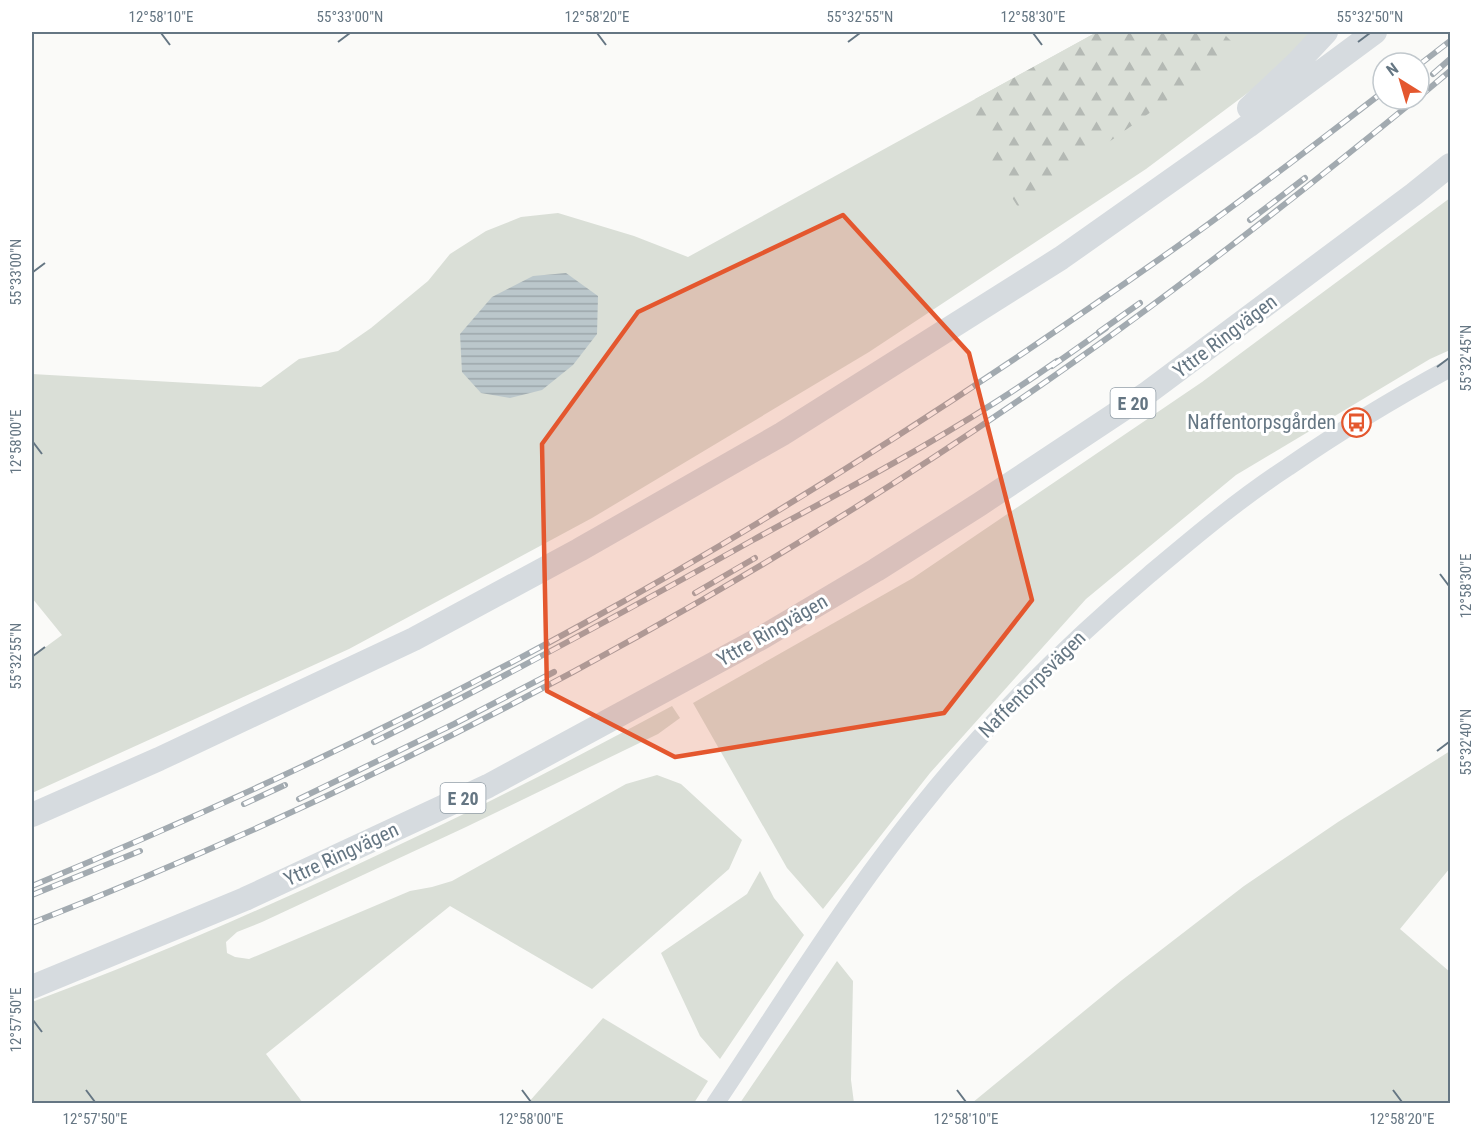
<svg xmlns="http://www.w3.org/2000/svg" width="1482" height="1135" font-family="'Roboto Condensed',sans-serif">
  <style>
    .green { fill: #dadfd7 }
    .forest { fill: url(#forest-firs) }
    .water { fill: url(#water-rules) }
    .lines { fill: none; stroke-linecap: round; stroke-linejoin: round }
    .secondary { stroke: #d6dbdf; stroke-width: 18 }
    .highway { stroke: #d6dbdf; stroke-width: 24 }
    .rail-casing { stroke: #a2aab0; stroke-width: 6 }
    .rail { stroke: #fff; stroke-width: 4; stroke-dasharray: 11; stroke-linecap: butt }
    .marked { fill: #e4572e; fill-opacity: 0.2; stroke: #e4572e; stroke-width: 4.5; stroke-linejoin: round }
    .ticks { fill: none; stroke: #657683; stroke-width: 2 }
    .labels { text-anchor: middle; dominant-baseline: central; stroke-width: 6; stroke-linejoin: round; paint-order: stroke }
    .shield { fill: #fff; stroke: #939fa8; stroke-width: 1.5 }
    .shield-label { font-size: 18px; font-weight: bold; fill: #657683 }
    .street-label { font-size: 20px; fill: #657683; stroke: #fff }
    .poi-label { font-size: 20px; fill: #657683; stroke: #fff; text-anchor: end }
    .neatline { fill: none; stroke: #657683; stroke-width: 2 }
    .ticks-label { font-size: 15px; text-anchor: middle; fill: #657683 }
  </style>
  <defs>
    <pattern id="forest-firs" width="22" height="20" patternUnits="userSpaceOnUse" patternTransform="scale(1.5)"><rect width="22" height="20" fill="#dadfd7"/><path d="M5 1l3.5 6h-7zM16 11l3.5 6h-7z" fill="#b4b9b4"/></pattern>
    <pattern id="water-rules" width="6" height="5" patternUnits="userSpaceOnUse" patternTransform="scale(1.5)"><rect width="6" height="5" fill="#bbc7cb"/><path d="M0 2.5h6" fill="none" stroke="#9ca6aa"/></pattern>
  </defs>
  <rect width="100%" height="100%" fill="#fafaf8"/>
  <!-- green -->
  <path class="green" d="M 1097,32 L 1329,32 L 1146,169 L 869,352 L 592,518 L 349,649 L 32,793 L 32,657 L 62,635 L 32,598 L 32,374 L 261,387 L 299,359 L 338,351 L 371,328 L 428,281 L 450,254 L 486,231 L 521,217 L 558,213 L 634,236 L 688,257 Z
    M 1450,198 L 1450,350 L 1430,359 L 1236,475 L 1086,599 L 930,773 L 823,909 L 787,868 L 693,703 L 913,578 L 1202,382 Z
    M 672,706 L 680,718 L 658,734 L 466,827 L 262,922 L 237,932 L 226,942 L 227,953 L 235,957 L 249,959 L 410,891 L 432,887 L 452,881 L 626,784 L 657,775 L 681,784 L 742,840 L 729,869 L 592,989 L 450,906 L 266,1054 L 303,1103 L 32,1103 L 32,1002 C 171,951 307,889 441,825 C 519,788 595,747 672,706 Z
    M 1450,751 L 1450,868 L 1400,929 L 1450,972 L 1450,1100 L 1448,1103 L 972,1103 L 1122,980 L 1244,886 L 1338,822 Z
    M 760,871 L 774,898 L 804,935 L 720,1059 L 700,1036 L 661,953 L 747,894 Z
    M 837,961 L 853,981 L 851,1080 L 854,1103 L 740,1103 Z
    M 603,1018 L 708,1081 L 694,1103 L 528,1103 Z"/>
  <!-- forest -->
  <path class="forest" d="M 1097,32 L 1222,32 L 1239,49 L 1018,207 L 987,158 L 987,142 L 975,125 L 975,99 Z"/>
  <!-- water -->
  <path class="water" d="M 566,273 L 598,296 L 597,334 L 573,365 L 542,390 L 510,398 L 481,393 L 462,372 L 460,334 L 492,297 L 533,276 Z"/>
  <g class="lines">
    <!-- secondary -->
    <path class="secondary" d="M 715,1104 C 782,1004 845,901 920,808 C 988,722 1066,645 1150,574 C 1194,537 1239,499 1288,467 C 1340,431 1395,398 1450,368"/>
    <!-- highway -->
    <path class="highway" d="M 1249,108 L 1298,62 L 1326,32
      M 32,815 L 159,759 L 414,639 L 579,550 L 782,434 L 1061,258 L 1248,126 L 1375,32
      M 32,987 L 245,899 L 488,786 L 763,637 L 876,570 L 980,504 L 1146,394 L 1414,194 L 1450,165"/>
    <defs>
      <path id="rail" d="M 1419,65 L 1450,41
        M 1433,74 L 1450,59
        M 1419,97 L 1450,71
        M 1250,220 L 1305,178
        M 1099,332 L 1140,303
        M 1052,366 L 1106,328
        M 695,593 L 755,558
        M 374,742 C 502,679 628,610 753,540 C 856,484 961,429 1057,361
        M 299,799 L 454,724 L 554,672
        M 244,804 L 285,785
        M 32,886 C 219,808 403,723 581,625 C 781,515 974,390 1161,258 C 1237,205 1310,148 1383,92
        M 32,895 L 140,851
        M 32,923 C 382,785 717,608 1028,394 C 1162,302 1290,202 1416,99"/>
    </defs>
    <!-- rail casing -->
    <use href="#rail" class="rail-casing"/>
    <!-- rail -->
    <use href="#rail" class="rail"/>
  </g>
  <!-- marked area -->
  <path class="marked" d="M 843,215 L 969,353 L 1032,600 L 944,713 L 675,757 L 547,691 L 542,444 L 638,312 Z"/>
  <!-- ticks -->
  <path class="ticks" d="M 161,33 L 170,45M 597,33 L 606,45M 1033,33 L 1042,45M 338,42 L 350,33M 848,42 L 860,33M 1358,42 L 1370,33M 33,272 L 45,263M 1437,367 L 1449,358M 33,442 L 42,454M 1440,574 L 1449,586M 33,656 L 45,647M 1437,751 L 1449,742M 33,1020 L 42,1032M 86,1090 L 95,1102M 522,1090 L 531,1102M 957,1090 L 966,1102M 1393,1090 L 1402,1102"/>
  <!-- icons -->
  <defs>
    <symbol id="bus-ring" viewBox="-11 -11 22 22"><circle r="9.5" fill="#fff" stroke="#e4572e" stroke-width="1.5"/><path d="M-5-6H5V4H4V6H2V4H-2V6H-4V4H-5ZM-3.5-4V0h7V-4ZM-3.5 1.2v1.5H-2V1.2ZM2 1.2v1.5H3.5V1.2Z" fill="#e4572e"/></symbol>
  </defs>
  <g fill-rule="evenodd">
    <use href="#bus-ring" x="1340" y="406" width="33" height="33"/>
  </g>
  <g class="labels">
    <!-- shield labels -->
    <g class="shield">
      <rect x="1110.5" y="388" width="45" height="30" rx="4.5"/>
      <rect x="440.5" y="783" width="45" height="30" rx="4.5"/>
    </g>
    <g class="shield-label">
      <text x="1133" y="403">E 20</text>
      <text x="463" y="798">E 20</text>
    </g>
    <!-- street labels -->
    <g class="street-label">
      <text transform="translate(1225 336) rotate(-37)">Yttre Ringvägen</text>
      <text transform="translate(772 630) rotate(-30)">Yttre Ringvägen</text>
      <text transform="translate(1032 684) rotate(-45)">Naffentorpsvägen</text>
      <text transform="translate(341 854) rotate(-25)">Yttre Ringvägen</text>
    </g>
    <!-- poi labels -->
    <g class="poi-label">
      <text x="1336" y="422">Naffentorpsgården</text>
    </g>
  </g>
  <!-- border -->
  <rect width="1482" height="1135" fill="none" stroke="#ffffff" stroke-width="66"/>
  <!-- north arrow -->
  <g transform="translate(1401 81) rotate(323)"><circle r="28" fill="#ffffff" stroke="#c1c8cd" stroke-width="1.5"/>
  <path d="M0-4.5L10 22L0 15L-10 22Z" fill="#e4572e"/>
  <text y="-9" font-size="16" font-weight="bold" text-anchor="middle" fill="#657683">N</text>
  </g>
  <rect x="33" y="33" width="1416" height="1069" class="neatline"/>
  <g class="ticks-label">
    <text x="161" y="22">12°58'10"E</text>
    <text x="350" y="22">55°33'00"N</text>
    <text x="597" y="22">12°58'20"E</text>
    <text x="860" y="22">55°32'55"N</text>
    <text x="1033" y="22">12°58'30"E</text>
    <text x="1370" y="22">55°32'50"N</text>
    <text transform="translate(16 272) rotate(-90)" y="5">55°33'00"N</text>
    <text transform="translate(1466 358) rotate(-90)" y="5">55°32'45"N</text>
    <text transform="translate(16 442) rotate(-90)" y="5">12°58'00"E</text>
    <text transform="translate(1466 586) rotate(-90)" y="5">12°58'30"E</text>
    <text transform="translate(16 656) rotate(-90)" y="5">55°32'55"N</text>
    <text transform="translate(1466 742) rotate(-90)" y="5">55°32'40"N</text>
    <text transform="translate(16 1020) rotate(-90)" y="5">12°57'50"E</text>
    <text x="95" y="1124">12°57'50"E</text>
    <text x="531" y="1124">12°58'00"E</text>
    <text x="966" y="1124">12°58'10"E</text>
    <text x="1402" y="1124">12°58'20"E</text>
  </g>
</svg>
